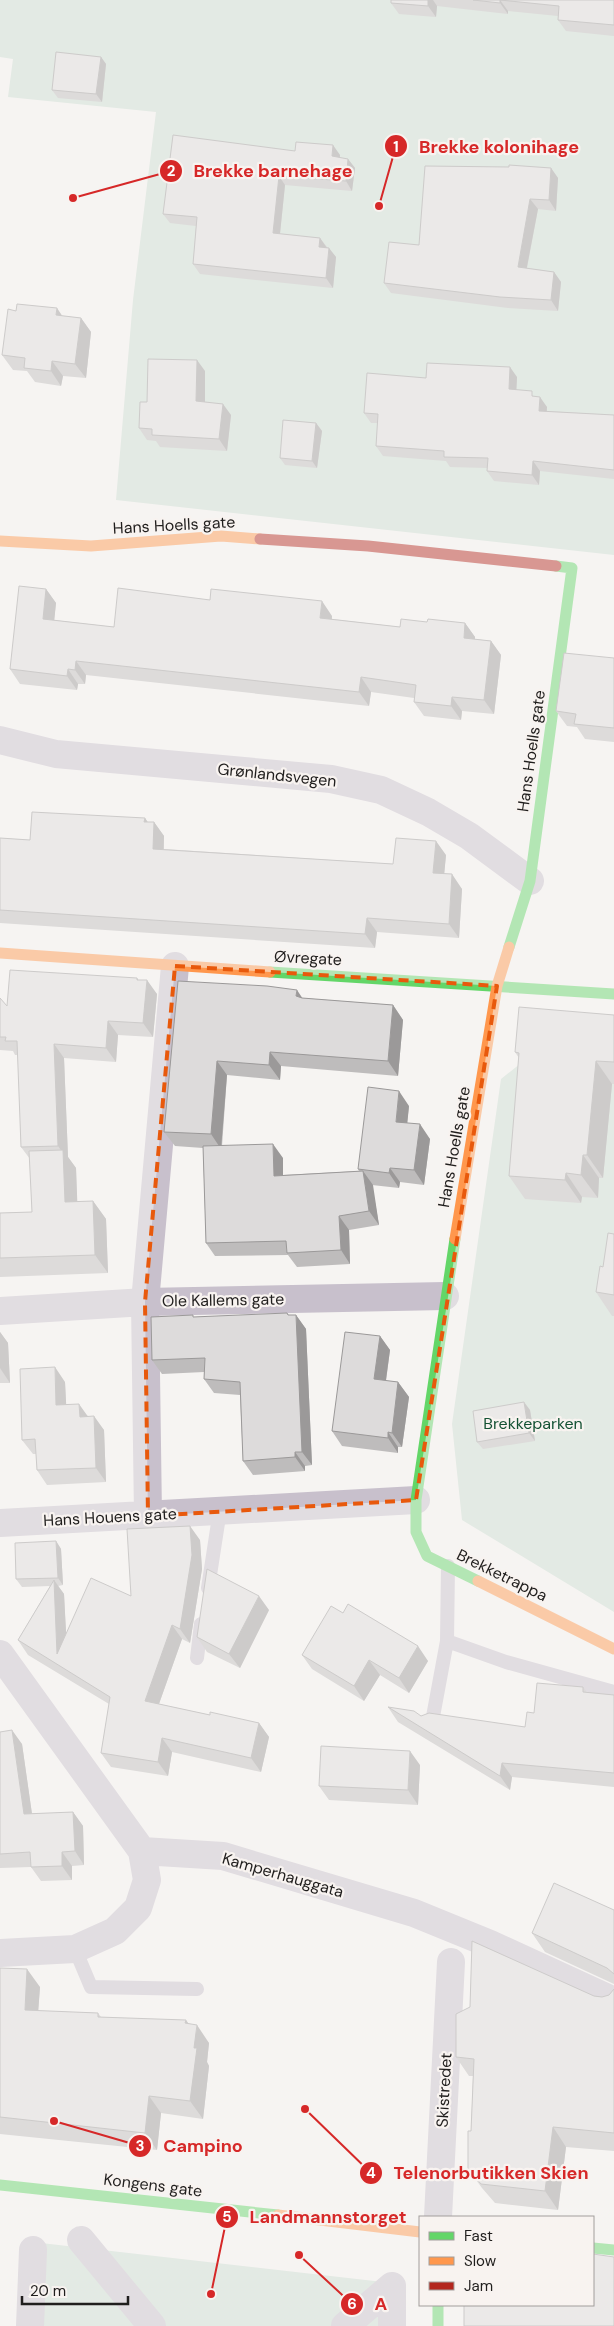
<svg xmlns="http://www.w3.org/2000/svg" width="614" height="2326" font-family="'DM Sans',sans-serif">
  <style>
    .green { fill: #ccddd2 }
    .lines { fill: none; stroke-linecap: round; stroke-linejoin: round }
    .lane { stroke: #c8c0cc; stroke-width: 14 }
    .street { stroke: #c8c0cc; stroke-width: 28 }
    .fast { stroke: #63d668; stroke-width: 11 }
    .slow { stroke: #ff974d; stroke-width: 11 }
    .jam { stroke: #b3261e; stroke-width: 11 }
    .wall { fill: #bebcbc }
    .shaded-wall { fill: #9b9999 }
    .building { fill: #dddbdb; stroke: #9b9999 }
    .marked { fill: none; stroke: #e8590c; stroke-width: 4; stroke-dasharray: 10 6; stroke-linejoin: round }
    .labels { text-anchor: middle; dominant-baseline: central; stroke-width: 4.5; stroke-linejoin: round; paint-order: stroke }
    .street-label { font-size: 16px; fill: #201e1d; stroke: #f8f3f0 }
    .park-label { font-size: 16px; fill: #145234; stroke: #f8f3f0 }
    .leader { fill: none; stroke: #d62828; stroke-width: 2 }
    .callout-dot { fill: #d62828; stroke: #f8f3f0; stroke-width: 2 }
    .mark-label { font-size: 15px; text-anchor: middle; font-weight: bold; fill: #fff }
    .callout-label { font-size: 18px; text-anchor: middle; font-weight: bold; fill: #d62828; stroke: #f8f3f0; stroke-width: 4.5; stroke-linejoin: round; paint-order: stroke }
  </style>
  <rect width="100%" height="100%" fill="#f6f4f2"/>
  <!-- green -->
  <path class="green" d="M 0,0 L 614,0 L 614,555 L 116,500 L 133,300 L 156,112 L 8,97 L 13,59 L 0,57 Z
    M 584,1013 L 614,1015 L 614,1612 L 462,1520 L 452,1424 L 501,1079 Z
    M 41,2243 L 383,2282 L 383,2326 L 37,2326 Z"/>
  <g class="lines">
    <!-- lane -->
    <path class="lane" d="M 208,1588 L 220,1510
      M 447,1641 L 506,1662 L 614,1692
      M 197,1658 L 201,1624
      M 432,1722 L 447,1641 L 448,1566
      M 75,1949 L 91,1987 L 197,1989"/>
    <!-- street -->
    <path class="street" d="M 0,740 L 56,754 L 331,779 L 381,790 L 428,812 L 469,836 L 530,881
      M 0,1311 L 145,1302 L 445,1296
      M 148,1516 L 145,1302 L 175,966
      M 0,1523 L 416,1500
      M 0,1654 L 142,1851 L 223,1856 L 414,1913 L 490,1944 L 614,2001
      M 0,1953 L 75,1949 L 115,1931 L 138,1908 L 147,1880 L 142,1851
      M 438,2217 L 451,1962
      M 81,2240 L 152,2326
      M 30,2326 L 33,2250
      M 345,2326 L 392,2286
      M 392,2326 L 392,2286"/>
    <!-- fast -->
    <path class="fast" d="M 509,947 L 530,881 L 572,568 L 556,566
      M 270,972 L 614,994
      M 455,1239 L 416,1500 L 416,1532 L 427,1556 L 478,1581
      M 0,2185 L 278,2215
      M 593,2248 L 614,2250
      M 438,2305 L 438,2326"/>
    <!-- slow -->
    <path class="slow" d="M 0,541 L 91,546 L 221,536 L 260,539
      M 0,953 L 270,972
      M 455,1239 L 497,986 L 509,947
      M 478,1581 L 614,1649
      M 278,2215 L 420,2232"/>
    <!-- jam -->
    <path class="jam" d="M 260,539 L 368,546 L 556,566"/>
  </g>
  <!-- wall -->
  <path class="wall" d="M 391,0 L 614,0 L 614,36 L 566,31 L 558,20 L 558,16 L 508,11 L 508,14 L 437,6 L 436,17 L 399,14 L 391,3 Z
    M 101,57 L 106,64 L 102,102 L 58,98 L 52,90 Z
    M 295,151 L 340,155 L 339,158 L 348,159 L 355,168 L 352,191 L 285,185 L 280,234 L 320,238 L 327,247 L 336,257 L 333,288 L 200,274 L 193,264 L 196,226 L 170,223 L 163,214 Z
    M 551,168 L 558,178 L 556,211 L 538,209 L 527,268 L 554,272 L 561,282 L 558,311 L 508,308 L 391,293 L 384,283 L 419,245 Z
    M 62,316 L 81,318 L 91,332 L 86,378 L 63,376 L 61,386 L 35,382 L 27,371 L 13,370 L 2,355 Z
    M 205,371 L 205,402 L 231,415 L 227,451 L 160,447 L 156,441 L 147,440 L 139,428 L 147,402 Z
    M 517,377 L 516,390 L 536,397 L 547,407 L 547,411 L 614,415 L 614,479 L 540,471 L 539,485 L 494,481 L 487,471 L 488,468 L 450,467 L 446,461 L 383,456 L 376,446 L 378,423 L 371,423 L 364,413 L 426,378 Z
    M 316,423 L 322,431 L 317,468 L 285,465 L 280,458 Z
    M 46,589 L 56,603 L 54,620 L 114,627 L 332,616 L 332,619 L 400,627 L 427,622 L 465,623 L 475,637 L 475,639 L 491,641 L 501,655 L 494,714 L 462,711 L 461,720 L 424,716 L 414,702 L 414,698 L 371,692 L 369,706 L 86,675 L 85,684 L 78,684 L 77,690 L 20,684 L 10,669 Z
    M 614,658 L 614,742 L 585,739 L 577,727 L 567,726 L 556,711 Z
    M 145,818 L 147,822 L 154,822 L 164,836 L 164,849 L 393,864 L 446,855 L 444,874 L 462,889 L 459,938 L 377,932 L 375,948 L 0,923 L 0,838 L 30,840 Z
    M 137,978 L 138,980 L 157,994 L 153,1037 L 118,1035 L 116,1062 L 64,1058 L 68,1157 L 76,1168 L 77,1202 L 93,1201 L 106,1219 L 108,1273 L 0,1277 L 0,1213 L 32,1212 L 30,1159 L 21,1147 L 18,1055 L 15,1055 L 13,1051 L 0,1050 L 0,998 L 7,1006 Z
    M 178,981 L 302,998 L 393,1005 L 403,1020 L 398,1076 L 281,1066 L 280,1080 L 227,1075 L 222,1146 L 283,1158 L 283,1175 L 359,1171 L 358,1169 L 409,1106 L 407,1123 L 430,1139 L 424,1185 L 400,1182 L 399,1188 L 372,1185 L 379,1225 L 349,1230 L 350,1264 L 297,1267 L 288,1255 L 215,1256 L 206,1243 L 203,1148 L 175,1146 L 164,1132 Z
    M 614,1015 L 614,1084 L 612,1084 L 603,1178 L 599,1178 L 598,1198 L 582,1197 L 581,1203 L 525,1199 L 509,1176 L 519,1058 L 515,1052 Z
    M 614,1234 L 614,1316 L 612,1316 L 596,1292 Z
    M 296,1315 L 306,1329 L 312,1465 L 305,1466 L 305,1471 L 253,1475 L 243,1461 L 240,1395 L 214,1393 L 204,1379 L 204,1372 L 162,1374 L 152,1360 L 195,1317 Z
    M 0,1332 L 8,1343 L 10,1383 L 0,1383 Z
    M 380,1336 L 390,1350 L 386,1381 L 398,1382 L 409,1397 L 402,1447 L 398,1447 L 398,1453 L 342,1446 L 332,1431 Z
    M 65,1382 L 66,1405 L 88,1416 L 104,1430 L 106,1482 L 47,1485 L 37,1470 L 36,1454 L 33,1454 L 22,1440 Z
    M 530,1410 L 535,1441 L 483,1449 L 477,1442 Z
    M 200,1540 L 202,1569 L 190,1643 L 182,1639 L 159,1704 L 210,1715 L 259,1723 L 269,1737 L 261,1772 L 172,1752 L 168,1776 L 111,1767 L 101,1753 L 109,1704 L 28,1655 L 18,1640 L 50,1586 L 22,1587 L 16,1579 L 56,1541 L 61,1549 L 63,1585 L 58,1586 L 64,1594 L 66,1635 L 131,1596 Z
    M 269,1610 L 240,1668 L 207,1652 L 197,1637 Z
    M 343,1613 L 428,1661 L 409,1693 L 380,1675 L 364,1701 L 312,1669 L 302,1655 Z
    M 583,1687 L 587,1692 L 614,1695 L 614,1787 L 512,1777 L 510,1790 L 398,1722 L 388,1707 L 421,1716 L 525,1727 L 534,1713 Z
    M 0,1732 L 22,1744 L 32,1814 L 73,1812 L 83,1826 L 84,1865 L 72,1866 L 72,1880 L 41,1881 L 31,1867 L 0,1868 Z
    M 420,1765 L 418,1805 L 329,1800 L 319,1786 Z
    M 614,1910 L 614,1984 L 545,1952 L 532,1933 Z
    M 0,1968 L 40,1987 L 38,2011 L 98,2013 L 101,2017 L 189,2024 L 209,2043 L 207,2062 L 209,2066 L 203,2119 L 161,2113 L 157,2150 L 0,2134 Z
    M 614,1989 L 614,2151 L 566,2147 L 558,2210 L 495,2203 L 482,2188 L 468,2169 L 471,2131 L 473,2076 L 469,2076 L 456,2057 L 594,1996 L 602,1997 L 609,1995 Z"/>
  <!-- shaded-wall -->
  <path class="shaded-wall" d="M 428,0 L 433,0 L 437,6 L 436,17 L 428,6 Z
    M 500,0 L 508,11 L 508,14 L 500,3 Z
    M 101,57 L 106,64 L 102,102 L 96,94 Z
    M 333,145 L 340,155 L 339,166 L 332,156 Z
    M 348,159 L 355,168 L 352,191 L 346,181 Z
    M 551,168 L 558,178 L 556,211 L 549,200 Z
    M 279,176 L 285,185 L 279,243 L 273,233 Z
    M 530,199 L 538,209 L 525,277 L 518,267 Z
    M 320,238 L 327,248 L 319,247 Z
    M 329,248 L 336,257 L 333,288 L 326,278 Z
    M 554,272 L 561,282 L 558,311 L 551,300 Z
    M 57,308 L 67,323 L 56,315 Z
    M 81,318 L 91,332 L 86,378 L 75,364 Z
    M 197,360 L 205,371 L 205,413 L 196,401 Z
    M 52,361 L 63,376 L 61,386 L 51,371 Z
    M 510,367 L 517,377 L 516,399 L 509,389 Z
    M 540,397 L 547,407 L 546,420 L 539,411 Z
    M 223,404 L 231,415 L 227,451 L 219,439 Z
    M 316,423 L 322,431 L 317,468 L 312,461 Z
    M 533,461 L 540,471 L 539,485 L 532,475 Z
    M 46,589 L 56,603 L 53,633 L 43,619 Z
    M 322,601 L 332,616 L 330,632 L 320,618 Z
    M 465,623 L 475,637 L 474,652 L 464,638 Z
    M 491,641 L 501,655 L 494,714 L 484,700 Z
    M 76,661 L 86,675 L 85,684 L 75,670 Z
    M 68,669 L 78,684 L 77,690 L 67,676 Z
    M 361,677 L 371,692 L 369,706 L 359,692 Z
    M 452,697 L 462,711 L 461,720 L 451,706 Z
    M 145,818 L 154,831 L 154,822 L 164,836 L 163,863 L 153,849 L 144,822 Z
    M 436,841 L 446,855 L 443,887 L 433,873 Z
    M 452,874 L 462,889 L 459,938 L 449,924 Z
    M 367,918 L 377,932 L 375,948 L 365,934 Z
    M 137,978 L 146,991 L 147,980 L 157,994 L 153,1037 L 143,1023 Z
    M 297,990 L 307,1005 L 296,996 Z
    M 393,1005 L 403,1020 L 398,1076 L 388,1061 Z
    M 108,1021 L 118,1035 L 116,1062 L 106,1048 Z
    M 54,1044 L 64,1058 L 68,1157 L 76,1168 L 78,1220 L 65,1202 L 63,1153 L 58,1146 Z
    M 270,1052 L 281,1066 L 280,1080 L 269,1065 Z
    M 217,1061 L 227,1075 L 221,1149 L 211,1134 Z
    M 596,1061 L 612,1084 L 603,1178 L 587,1155 Z
    M 399,1091 L 409,1106 L 406,1136 L 396,1122 Z
    M 420,1124 L 430,1139 L 424,1185 L 414,1170 Z
    M 273,1144 L 283,1158 L 283,1189 L 274,1176 Z
    M 583,1155 L 599,1178 L 598,1198 L 581,1175 Z
    M 390,1168 L 400,1182 L 399,1188 L 389,1173 Z
    M 363,1171 L 373,1185 L 379,1225 L 369,1211 Z
    M 566,1173 L 582,1197 L 581,1203 L 565,1180 Z
    M 93,1201 L 106,1219 L 108,1273 L 95,1255 Z
    M 339,1216 L 349,1230 L 350,1264 L 341,1250 Z
    M 287,1313 L 297,1326 L 296,1315 L 306,1329 L 312,1465 L 302,1452 Z
    M 0,1332 L 8,1343 L 10,1383 L 0,1368 Z
    M 380,1336 L 390,1350 L 384,1394 L 374,1379 Z
    M 55,1367 L 65,1382 L 67,1420 L 56,1405 Z
    M 398,1382 L 409,1397 L 402,1447 L 392,1433 Z
    M 524,1402 L 530,1410 L 535,1441 L 529,1433 Z
    M 79,1404 L 89,1418 L 80,1417 Z
    M 94,1416 L 104,1430 L 106,1482 L 96,1468 Z
    M 388,1432 L 398,1447 L 398,1453 L 388,1438 Z
    M 295,1452 L 305,1466 L 305,1471 L 295,1457 Z
    M 190,1526 L 200,1540 L 202,1569 L 190,1643 L 180,1629 Z
    M 56,1541 L 61,1549 L 63,1585 L 58,1578 Z
    M 54,1580 L 64,1594 L 68,1668 L 57,1654 Z
    M 259,1596 L 269,1610 L 240,1668 L 229,1654 Z
    M 172,1625 L 182,1639 L 155,1715 L 145,1701 Z
    M 418,1646 L 428,1661 L 409,1693 L 399,1678 Z
    M 369,1660 L 380,1675 L 364,1701 L 354,1686 Z
    M 259,1723 L 269,1737 L 261,1772 L 251,1758 Z
    M 12,1730 L 22,1744 L 34,1828 L 24,1814 Z
    M 162,1738 L 172,1752 L 168,1776 L 158,1762 Z
    M 410,1751 L 420,1765 L 418,1805 L 408,1790 Z
    M 502,1763 L 512,1777 L 510,1790 L 500,1776 Z
    M 73,1812 L 83,1826 L 84,1865 L 75,1851 Z
    M 62,1852 L 72,1866 L 72,1880 L 62,1866 Z
    M 27,1969 L 40,1987 L 37,2028 L 25,2010 Z
    M 186,2020 L 196,2034 L 197,2025 L 209,2043 L 207,2062 L 209,2066 L 203,2119 L 190,2101 L 194,2048 L 185,2023 Z
    M 149,2096 L 161,2113 L 157,2150 L 145,2133 Z
    M 553,2127 L 566,2147 L 558,2210 L 545,2191 Z"/>
  <!-- building -->
  <path class="building" d="M 391,0 L 428,0 L 428,6 L 391,3 Z
    M 473,0 L 614,0 L 614,25 L 558,20 L 559,6 L 500,0 L 500,3 Z
    M 56,52 L 101,57 L 96,94 L 52,90 Z
    M 173,135 L 295,151 L 296,142 L 333,145 L 332,156 L 348,159 L 346,181 L 279,176 L 273,233 L 320,238 L 319,247 L 329,248 L 326,278 L 193,264 L 197,217 L 163,214 Z
    M 509,165 L 551,168 L 549,200 L 530,199 L 518,267 L 554,272 L 551,300 L 500,297 L 384,283 L 389,242 L 419,245 L 425,166 L 509,167 Z
    M 17,304 L 57,308 L 56,315 L 81,318 L 75,364 L 52,361 L 51,371 L 24,368 L 25,358 L 2,355 L 8,309 L 16,311 Z
    M 148,359 L 197,360 L 196,401 L 223,404 L 219,439 L 152,435 L 152,429 L 139,428 L 140,402 L 147,402 Z
    M 427,363 L 510,367 L 509,389 L 532,391 L 532,396 L 540,397 L 539,411 L 614,415 L 614,470 L 533,461 L 532,475 L 487,471 L 488,458 L 444,457 L 444,451 L 376,446 L 378,414 L 364,413 L 367,373 L 426,378 Z
    M 283,420 L 316,423 L 312,461 L 280,458 Z
    M 19,586 L 46,589 L 43,619 L 114,627 L 118,588 L 210,600 L 211,589 L 322,601 L 320,618 L 400,627 L 401,619 L 427,622 L 428,619 L 465,623 L 464,638 L 491,641 L 484,700 L 452,697 L 451,706 L 414,702 L 416,685 L 361,677 L 359,692 L 76,661 L 75,670 L 68,669 L 67,676 L 10,669 Z
    M 564,653 L 614,658 L 614,728 L 574,724 L 576,714 L 556,711 Z
    M 32,812 L 145,818 L 144,822 L 154,822 L 153,849 L 393,864 L 396,838 L 436,841 L 433,873 L 452,874 L 449,924 L 367,918 L 365,934 L 0,910 L 0,838 L 30,840 Z
    M 10,970 L 137,978 L 137,980 L 147,980 L 143,1023 L 108,1021 L 106,1048 L 54,1044 L 58,1146 L 21,1147 L 17,1041 L 5,1041 L 6,1037 L 0,1037 L 0,998 L 7,1006 Z
    M 178,981 L 267,986 L 297,990 L 296,996 L 302,998 L 393,1005 L 388,1061 L 270,1052 L 269,1065 L 217,1061 L 211,1134 L 164,1132 Z
    M 519,1007 L 614,1015 L 614,1062 L 596,1061 L 587,1155 L 583,1155 L 581,1175 L 566,1173 L 565,1180 L 509,1176 L 519,1053 L 515,1052 Z
    M 368,1087 L 399,1091 L 396,1122 L 420,1124 L 414,1170 L 390,1168 L 389,1173 L 358,1169 Z
    M 273,1144 L 274,1176 L 363,1171 L 369,1211 L 339,1216 L 341,1250 L 287,1253 L 286,1241 L 206,1243 L 203,1146 Z
    M 63,1150 L 65,1202 L 93,1201 L 95,1255 L 0,1258 L 0,1213 L 32,1212 L 29,1151 Z
    M 608,1233 L 614,1234 L 614,1295 L 596,1292 L 600,1266 L 603,1267 Z
    M 287,1313 L 288,1315 L 296,1315 L 302,1452 L 295,1452 L 295,1457 L 243,1461 L 240,1382 L 204,1379 L 205,1358 L 152,1360 L 151,1317 L 193,1315 L 193,1317 Z
    M 345,1332 L 380,1336 L 374,1379 L 398,1382 L 392,1433 L 388,1432 L 388,1438 L 332,1431 Z
    M 55,1367 L 56,1405 L 79,1404 L 80,1417 L 94,1416 L 96,1468 L 37,1470 L 35,1439 L 22,1440 L 20,1369 Z
    M 524,1402 L 529,1433 L 477,1442 L 473,1411 Z
    M 190,1526 L 192,1555 L 180,1629 L 172,1625 L 145,1701 L 210,1715 L 210,1712 L 259,1723 L 251,1758 L 162,1738 L 158,1762 L 101,1753 L 110,1697 L 18,1640 L 54,1580 L 57,1654 L 91,1578 L 131,1596 L 127,1529 Z
    M 56,1541 L 58,1578 L 16,1579 L 15,1543 Z
    M 207,1569 L 259,1596 L 229,1654 L 197,1637 Z
    M 348,1604 L 418,1646 L 399,1678 L 369,1660 L 354,1686 L 302,1655 L 331,1606 L 343,1613 Z
    M 537,1683 L 583,1687 L 583,1692 L 614,1695 L 614,1773 L 502,1763 L 500,1776 L 388,1707 L 414,1711 L 421,1716 L 429,1713 L 525,1727 L 527,1712 L 534,1713 Z
    M 12,1730 L 24,1814 L 73,1812 L 75,1851 L 62,1852 L 62,1866 L 31,1867 L 30,1852 L 0,1854 L 0,1732 Z
    M 321,1746 L 410,1751 L 408,1790 L 319,1786 Z
    M 554,1883 L 614,1910 L 614,1974 L 607,1968 L 532,1933 Z
    M 472,1941 L 594,1996 L 602,1997 L 609,1995 L 614,1989 L 614,2133 L 553,2127 L 545,2191 L 481,2184 L 468,2169 L 468,2131 L 471,2131 L 474,2059 L 456,2057 L 456,2014 L 470,2007 Z
    M 0,1968 L 27,1969 L 25,2010 L 98,2013 L 98,2017 L 186,2020 L 185,2023 L 197,2025 L 194,2048 L 197,2048 L 190,2101 L 149,2096 L 145,2133 L 0,2117 Z
    M 593,2254 L 614,2257 L 614,2326 L 464,2326 L 464,2305 L 593,2305 Z"/>
  <!-- marked area -->
  <path d="M0 0H614V2326H0ZM 175,966 L 497,986 L 416,1500 L 148,1516 L 145,1302 Z" fill="#f6f4f2" fill-opacity=".55" fill-rule="evenodd"/>
  <path class="marked" d="M 175,966 L 497,986 L 416,1500 L 148,1516 L 145,1302 Z"/>
  <g class="labels">
    <!-- street labels -->
    <g class="street-label">
      <text transform="translate(174 525) rotate(-3)">Hans Hoells gate</text>
      <text transform="translate(531 751) rotate(-82)">Hans Hoells gate</text>
      <text transform="translate(277 775) rotate(6)">Grønlandsvegen</text>
      <text transform="translate(308 958) rotate(3)">Øvregate</text>
      <text transform="translate(454 1147) rotate(-80)">Hans Hoells gate</text>
      <text transform="translate(223 1300) rotate(-1)">Ole Kallems gate</text>
      <text transform="translate(110 1517) rotate(-3)">Hans Houens gate</text>
      <text transform="translate(502 1575) rotate(26)">Brekketrappa</text>
      <text transform="translate(283 1875) rotate(16)">Kamperhauggata</text>
      <text transform="translate(444 2090) rotate(-87)">Skistredet</text>
      <text transform="translate(153 2185) rotate(7)">Kongens gate</text>
    </g>
    <!-- park labels -->
    <g class="park-label">
      <text x="533" y="1423">Brekkeparken</text>
    </g>
  </g>
  <!-- callouts -->
  <path class="leader" d="M379 206L396 146M73 198L171 171M54 2121L140 2146M305 2109L371 2173M211 2294L227 2217M299 2255L352 2304"/>
  <g class="callout-dot">
    <circle cx="379" cy="206" r="5"/>
    <circle cx="73" cy="198" r="5"/>
    <circle cx="54" cy="2121" r="5"/>
    <circle cx="305" cy="2109" r="5"/>
    <circle cx="211" cy="2294" r="5"/>
    <circle cx="299" cy="2255" r="5"/>
    <circle cx="396" cy="146" r="12"/>
    <circle cx="171" cy="171" r="12"/>
    <circle cx="140" cy="2146" r="12"/>
    <circle cx="371" cy="2173" r="12"/>
    <circle cx="227" cy="2217" r="12"/>
    <circle cx="352" cy="2304" r="12"/>
  </g>
  <g class="mark-label">
    <text x="396" y="152">1</text>
    <text x="171" y="176">2</text>
    <text x="140" y="2151">3</text>
    <text x="371" y="2178">4</text>
    <text x="227" y="2222">5</text>
    <text x="352" y="2309">6</text>
  </g>
  <g class="callout-label">
    <text x="499" y="153">Brekke kolonihage</text>
    <text x="273" y="177">Brekke barnehage</text>
    <text x="203" y="2152">Campino</text>
    <text x="491" y="2179">Telenorbutikken Skien</text>
    <text x="328" y="2223">Landmannstorget</text>
    <text x="381" y="2310">A</text>
  </g>
  <!-- legend -->
  <rect x="419" y="2216" width="175" height="90" fill="#f8f3f0" stroke="#a29e9c"/>
  <rect x="429" y="2232" width="25" height="8" fill="#63d668" stroke="#a29e9c"/>
  <text x="464" y="2241" font-size="15" fill="#201e1d">Fast</text>
  <rect x="429" y="2257" width="25" height="8" fill="#ff974d" stroke="#a29e9c"/>
  <text x="464" y="2266" font-size="15" fill="#201e1d">Slow</text>
  <rect x="429" y="2282" width="25" height="8" fill="#b3261e" stroke="#a29e9c"/>
  <text x="464" y="2291" font-size="15" fill="#201e1d">Jam</text>
  <!-- scale -->
  <path d="M22 2296v8h106v-8" fill="none" stroke="#201e1d" stroke-width="2.5"/>
  <text x="30" y="2296" font-size="15" fill="#201e1d" stroke="#f8f3f0" stroke-width="4" paint-order="stroke">20 m</text>
</svg>
